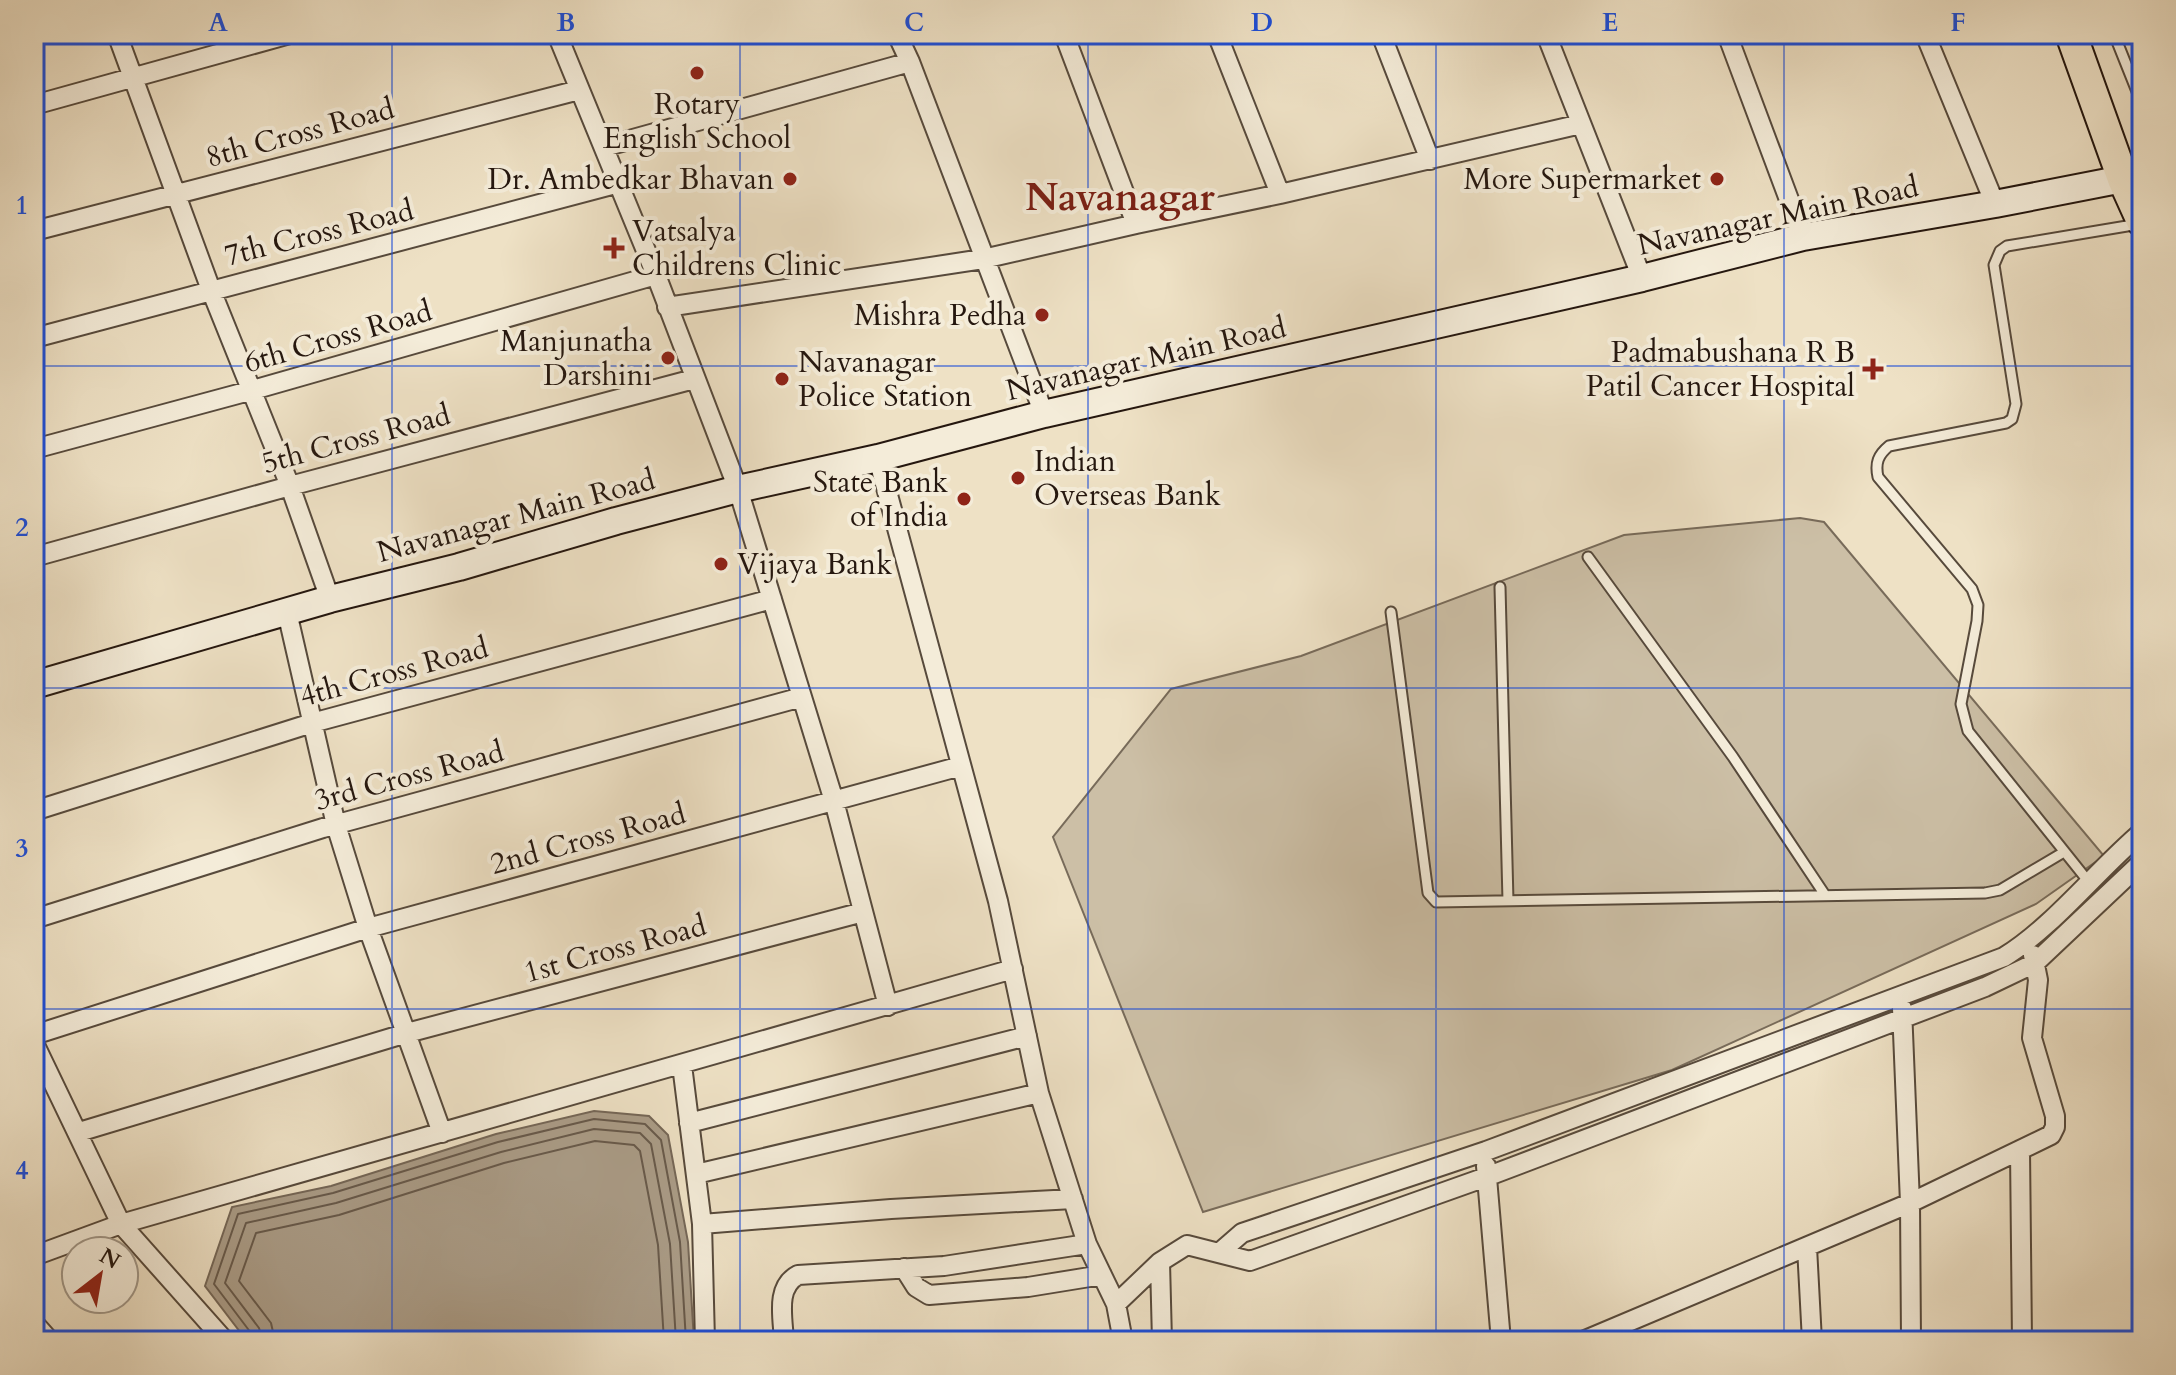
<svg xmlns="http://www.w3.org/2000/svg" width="2176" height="1375" font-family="Cardo,serif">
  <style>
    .green { fill: #ccbfa6; stroke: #786b5a; stroke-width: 2 }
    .water { fill: #aa9c87; stroke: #756757; stroke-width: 2 }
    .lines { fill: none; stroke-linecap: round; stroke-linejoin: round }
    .shore { stroke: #685a4b; stroke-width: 2 }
    .lane-casing { stroke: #574a3c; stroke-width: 13 }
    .street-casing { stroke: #574a3c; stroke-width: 22 }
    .secondary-casing { stroke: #25170f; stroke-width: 30 }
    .primary-casing { stroke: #25170f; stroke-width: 34 }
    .lane { stroke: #f4ecd9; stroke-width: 9 }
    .street { stroke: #f4ecd9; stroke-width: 18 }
    .secondary { stroke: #f4ecd9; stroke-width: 26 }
    .primary { stroke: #eee1c5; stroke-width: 30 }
    .grid { fill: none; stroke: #1d4ed8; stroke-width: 2; stroke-opacity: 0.55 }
    .poi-dot { fill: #8f2418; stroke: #f4ecd9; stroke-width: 3 }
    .labels { text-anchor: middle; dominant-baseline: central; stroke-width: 8; stroke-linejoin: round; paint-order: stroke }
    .poi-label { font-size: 30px; fill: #25170f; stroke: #f4ecd9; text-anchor: end }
    .street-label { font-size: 30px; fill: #25170f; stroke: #f4ecd9 }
    .district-label { font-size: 38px; font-weight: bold; fill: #7a1f14; stroke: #f4ecd9 }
    .neatline { fill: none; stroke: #1d4ed8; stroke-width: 3 }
    .grid-label { font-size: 26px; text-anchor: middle; font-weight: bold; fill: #1d4ed8 }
  </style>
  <rect width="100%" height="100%" fill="#eee1c5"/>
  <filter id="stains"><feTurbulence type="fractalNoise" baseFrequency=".0025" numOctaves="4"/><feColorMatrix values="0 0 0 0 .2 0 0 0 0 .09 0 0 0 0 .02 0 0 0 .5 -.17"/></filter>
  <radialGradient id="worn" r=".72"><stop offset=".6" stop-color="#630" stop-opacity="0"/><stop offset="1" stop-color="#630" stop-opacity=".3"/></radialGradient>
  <!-- green -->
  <path class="green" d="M 1800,518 L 1824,522 L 2104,856 L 2036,904 L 1672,1070 L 1203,1212 L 1053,837 L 1171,689 L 1301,656 L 1624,535 Z"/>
  <!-- water -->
  <path class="water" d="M 594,1111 L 649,1116 L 668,1135 L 688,1242 L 694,1341 L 247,1341 L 205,1286 L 232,1207 L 331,1186 L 496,1134 Z"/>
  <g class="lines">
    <!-- shore -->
    <path class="shore" d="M 253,1341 L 251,1333 L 214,1284 L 238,1214 L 333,1193 L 498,1142 L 594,1119 L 645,1124 L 661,1140 L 680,1242 L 686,1341
      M 263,1341 L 259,1328 L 225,1283 L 246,1223 L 336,1203 L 501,1152 L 594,1129 L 640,1133 L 651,1144 L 670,1244 L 676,1341
      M 275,1341 L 271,1323 L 239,1281 L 256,1233 L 339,1215 L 504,1163 L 595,1141 L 634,1145 L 640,1151 L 658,1245 L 664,1341"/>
    <defs>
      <path id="lane" d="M 2114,34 L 2142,104
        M 1588,557 L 1733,757 L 1825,895
        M 1500,587 L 1508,901
        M 1391,612 L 1428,893 L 1436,902 L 1985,893 L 2000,890 L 2064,852
        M 2088,881 L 1968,731 L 1961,704 L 1977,621 L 1978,605 L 1972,589 L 1878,477 C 1875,463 1878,455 1889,446 L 2006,423 L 2012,419 L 2016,404 L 1994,265 L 2000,251 L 2007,246 L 2139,224"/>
      <path id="street" d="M 117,34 L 211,290 L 290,486 L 330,599
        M 557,34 L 656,275 L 738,489 L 834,801 L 888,1006
        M 897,34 L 910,62 L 1044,414
        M 1217,34 L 1280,194
        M 1381,34 L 1430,160
        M 1546,34 L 1642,278
        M 1727,34 L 1803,237
        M 1925,34 L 1995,204
        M 34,105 L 290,34
        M 604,147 L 910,62
        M 1136,224 L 1280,194 L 1581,124
        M 34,231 L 579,90
        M 667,307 L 983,259 L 1136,224 L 1064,34
        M 34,338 L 619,183
        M 34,449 L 253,390 L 656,275
        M 878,458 L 998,901 L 1039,1093 L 1087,1244 L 1116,1304 L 1123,1341
        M 34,557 L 290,486 L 694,379
        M 287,612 L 336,825 L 368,928 L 442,1133
        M 34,811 L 312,723 L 772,599
        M 34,919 L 323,828 L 802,697
        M 1902,1008 L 1910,1203 L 1911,1341
        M 34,1035 L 368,928 L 961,766
        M 34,1043 L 121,1224 L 225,1341
        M 682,1065 L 702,1224 L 705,1341
        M 689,1123 L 1027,1036
        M 79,1132 L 407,1033 L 863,912
        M 2020,1150 L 2022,1341
        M 1486,1166 L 1501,1341
        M 696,1174 L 1039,1093
        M 702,1224 L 891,1209 L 1073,1199
        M 1807,1247 L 1812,1341
        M 1219,1253 L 1242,1233 L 1486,1151 L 2004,957 C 2053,927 2097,870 2142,832
        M 34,1256 L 121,1224 L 1013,969
        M 1160,1262 L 1162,1341
        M 904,1268 L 916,1287 L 929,1295 L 1028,1287 L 1102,1275
        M 1116,1304 L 1160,1262 L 1187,1245 L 1250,1261 L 1486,1177 L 1985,987 L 2035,963 L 2142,862
        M 34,1323 L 50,1341
        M 784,1341 C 783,1318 775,1287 798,1275 L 944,1266 L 1087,1244
        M 1583,1341 L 1910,1203 L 2051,1135 L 2055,1127 L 2055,1116 L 2032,1038 L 2038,980 L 2033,955"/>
      <path id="secondary" d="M 34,685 L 330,599 L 459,567 L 616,521 L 738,489 L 878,458 L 1044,414 L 1642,278 L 1803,237 L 1995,204 L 2123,179 L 2142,170"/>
      <path id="primary" d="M 2071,34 L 2123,179 L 2142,221"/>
    </defs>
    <!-- lane casing -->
    <use href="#lane" class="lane-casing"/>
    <!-- street casing -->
    <use href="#street" class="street-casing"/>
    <!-- secondary casing -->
    <use href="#secondary" class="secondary-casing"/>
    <!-- primary casing -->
    <use href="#primary" class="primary-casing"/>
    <!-- lane -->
    <use href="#lane" class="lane"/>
    <!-- street -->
    <use href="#street" class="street"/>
    <!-- secondary -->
    <use href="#secondary" class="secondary"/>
    <!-- primary -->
    <use href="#primary" class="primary"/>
  </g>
  <!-- grid -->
  <path class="grid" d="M 392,34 L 392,1341M 740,34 L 740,1341M 1088,34 L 1088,1341M 1436,34 L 1436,1341M 1784,34 L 1784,1341M 34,366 L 2142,366M 34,688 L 2142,688M 34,1009 L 2142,1009"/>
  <!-- markers -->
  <g class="poi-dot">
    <circle cx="697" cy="73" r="8"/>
    <circle cx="790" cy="179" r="8"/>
    <circle cx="1717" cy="179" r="8"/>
    <path d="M610 236h8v8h8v8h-8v8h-8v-8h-8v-8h8z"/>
    <circle cx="1042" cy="315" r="8"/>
    <circle cx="668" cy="358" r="8"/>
    <path d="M1869 357h8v8h8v8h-8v8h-8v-8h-8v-8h8z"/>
    <circle cx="782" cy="379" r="8"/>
    <circle cx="1018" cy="478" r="8"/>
    <circle cx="964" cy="499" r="8"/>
    <circle cx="721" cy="564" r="8"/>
  </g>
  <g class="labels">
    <!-- poi labels -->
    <g class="poi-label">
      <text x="697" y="104" text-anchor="middle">Rotary<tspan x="697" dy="34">English School</tspan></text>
      <text x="774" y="179">Dr. Ambedkar Bhavan</text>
      <text x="1701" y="179">More Supermarket</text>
      <text x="632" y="231" text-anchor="start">Vatsalya<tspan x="632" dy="34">Childrens Clinic</tspan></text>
      <text x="1026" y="315">Mishra Pedha</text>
      <text x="652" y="341">Manjunatha<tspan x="652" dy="34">Darshini</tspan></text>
      <text x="1855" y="352">Padmabushana R B<tspan x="1855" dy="34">Patil Cancer Hospital</tspan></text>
      <text x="798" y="362" text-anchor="start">Navanagar<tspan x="798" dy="34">Police Station</tspan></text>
      <text x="1034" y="461" text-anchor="start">Indian<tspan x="1034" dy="34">Overseas Bank</tspan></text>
      <text x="948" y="482">State Bank<tspan x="948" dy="34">of India</tspan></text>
      <text x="737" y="564" text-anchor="start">Vijaya Bank</text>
    </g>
    <!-- street labels -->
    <g class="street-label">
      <text transform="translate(300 133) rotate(-15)">8th Cross Road</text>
      <text transform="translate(1778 216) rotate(-12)">Navanagar Main Road</text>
      <text transform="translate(319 233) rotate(-14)">7th Cross Road</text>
      <text transform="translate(338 337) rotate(-16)">6th Cross Road</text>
      <text transform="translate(1146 359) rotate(-13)">Navanagar Main Road</text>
      <text transform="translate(356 439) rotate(-15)">5th Cross Road</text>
      <text transform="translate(516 516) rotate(-15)">Navanagar Main Road</text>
      <text transform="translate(394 672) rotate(-15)">4th Cross Road</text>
      <text transform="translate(409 776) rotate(-15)">3rd Cross Road</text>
      <text transform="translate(588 839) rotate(-15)">2nd Cross Road</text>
      <text transform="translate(615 949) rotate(-15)">1st Cross Road</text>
    </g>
    <!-- district labels -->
    <g class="district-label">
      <text x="1120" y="198">Navanagar</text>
    </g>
  </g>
  <!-- margin -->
  <rect width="2176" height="1375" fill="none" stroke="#eee1c5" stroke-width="88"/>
  <!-- north arrow -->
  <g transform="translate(100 1275) rotate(31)"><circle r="38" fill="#f4ecd9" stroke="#a19788" stroke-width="2"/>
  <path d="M0-6L14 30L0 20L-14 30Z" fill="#8f2418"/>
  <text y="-12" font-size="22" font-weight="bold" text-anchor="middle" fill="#25170f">N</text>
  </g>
  <rect x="44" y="44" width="2088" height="1287" class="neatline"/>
  <g class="grid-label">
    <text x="218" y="31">A</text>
    <text x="566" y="31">B</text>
    <text x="914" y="31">C</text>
    <text x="1262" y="31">D</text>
    <text x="1610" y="31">E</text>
    <text x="1958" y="31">F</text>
    <text x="22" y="214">1</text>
    <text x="22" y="536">2</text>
    <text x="22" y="857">3</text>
    <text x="22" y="1179">4</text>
  </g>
  <rect width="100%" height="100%" filter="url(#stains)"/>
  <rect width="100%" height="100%" fill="url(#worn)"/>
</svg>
